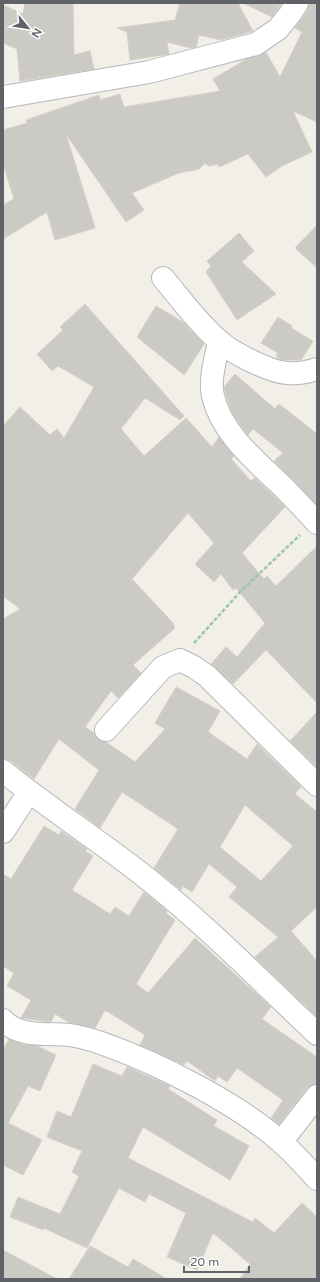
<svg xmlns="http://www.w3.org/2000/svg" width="320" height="1282" font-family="'Varela Round',sans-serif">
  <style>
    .building { fill: #cccac5; stroke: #d6d1c6; fill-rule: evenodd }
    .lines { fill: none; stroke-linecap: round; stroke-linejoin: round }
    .minor-casing { stroke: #b5b8bc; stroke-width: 24 }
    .path { stroke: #9cc7a9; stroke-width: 2.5; stroke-dasharray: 4 2; stroke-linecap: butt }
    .minor { stroke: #fff; stroke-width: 22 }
  </style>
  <rect width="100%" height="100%" fill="#f1efe8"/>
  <!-- building -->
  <path class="building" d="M 25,3 L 73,3 L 74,55 L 90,51 L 94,69 L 20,81 L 17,49 L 3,43 L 3,5 L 23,14 Z
    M 180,3 L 238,3 L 253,31 L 221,40 L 199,35 L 196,47 L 191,48 L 167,42 L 169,54 L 130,60 L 127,32 L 117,28 L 175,20 Z
    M 243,3 L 282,3 L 272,17 Z
    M 309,3 L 317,3 L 317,122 L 293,111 L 312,152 L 282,166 L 266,177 L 248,154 L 219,167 L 218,164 L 209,166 L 205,163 L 199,169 L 179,173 L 132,193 L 144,210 L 126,222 L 66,134 L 95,228 L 55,240 L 47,212 L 3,239 L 3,205 L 14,199 L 3,164 L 3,130 L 27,123 L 26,120 L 99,95 L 100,100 L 120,94 L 124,107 L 220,91 L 213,79 L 245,60 L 266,52 L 280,77 L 302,32 L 295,28 L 308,10 Z
    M 317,225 L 317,268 L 295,248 Z
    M 239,233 L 254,251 L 242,262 L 276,294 L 237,320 L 206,272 L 211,266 L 207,261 Z
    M 85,304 L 184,416 L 180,420 L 145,398 L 121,429 L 144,456 L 186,418 L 212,447 L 219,437 L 234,456 L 231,459 L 251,481 L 255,478 L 285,507 L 242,553 L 264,579 L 267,576 L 276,586 L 317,546 L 317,703 L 266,650 L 233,684 L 211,664 L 226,647 L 237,657 L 265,623 L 236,588 L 233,590 L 221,574 L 214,582 L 195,564 L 214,543 L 188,513 L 132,579 L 174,624 L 173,625 L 175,628 L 133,665 L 141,673 L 118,698 L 111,691 L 85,727 L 94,733 L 98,739 L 106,742 L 135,762 L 165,729 L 155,723 L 176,687 L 220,711 L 208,732 L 247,759 L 257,744 L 301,787 L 295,794 L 317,812 L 317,907 L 291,931 L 317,961 L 317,1017 L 255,957 L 278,937 L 229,897 L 237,887 L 209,864 L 192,892 L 183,886 L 181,890 L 154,868 L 178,829 L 122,792 L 100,828 L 75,809 L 99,770 L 59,739 L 34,779 L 11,761 L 3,759 L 3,619 L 20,609 L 3,596 L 3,426 L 20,407 L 50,435 L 57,429 L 64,438 L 94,387 L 58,366 L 52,371 L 37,354 L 63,330 L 60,327 ZM 245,805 L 293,846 L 261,881 L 220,847 Z
    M 156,306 L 183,322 L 204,344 L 184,375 L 137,337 Z
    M 278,317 L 292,326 L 291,328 L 313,341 L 301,360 L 282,360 L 276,356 L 278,353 L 261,343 Z
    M 235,374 L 275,409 L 279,404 L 317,434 L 317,505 L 274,461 L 283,453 L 253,429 L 248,435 L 234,416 L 229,405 L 224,387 Z
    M 317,712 L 317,767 L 290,741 Z
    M 44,826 L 59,835 L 61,831 L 87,849 L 85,851 L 93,856 L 72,890 L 110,914 L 115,907 L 129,916 L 144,892 L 167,911 L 166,913 L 175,920 L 136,984 L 148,993 L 195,938 L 271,1007 L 262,1019 L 317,1057 L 317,1084 L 307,1088 L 279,1124 L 271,1118 L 283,1100 L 237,1068 L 227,1082 L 218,1076 L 215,1081 L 187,1061 L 184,1065 L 140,1045 L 145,1035 L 105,1010 L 95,1028 L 70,1023 L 55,1014 L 51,1022 L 21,1018 L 31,1000 L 7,986 L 14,973 L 3,966 L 3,874 L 11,879 Z
    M 9,1039 L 22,1044 L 37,1046 L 56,1055 L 40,1091 L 28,1086 L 8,1123 L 42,1140 L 23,1175 L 3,1165 L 3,1050 Z
    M 93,1064 L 122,1076 L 127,1067 L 170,1086 L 168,1089 L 217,1120 L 214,1126 L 249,1146 L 230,1180 L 143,1127 L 128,1158 L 253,1222 L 255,1218 L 274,1233 L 302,1203 L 317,1217 L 317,1279 L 240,1279 L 250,1264 L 213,1233 L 197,1270 L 167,1257 L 186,1213 L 149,1194 L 145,1202 L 119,1188 L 87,1248 L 44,1228 L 43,1230 L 10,1217 L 18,1197 L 60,1214 L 79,1176 L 72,1172 L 82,1151 L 47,1137 L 57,1111 L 71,1117 Z
    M 90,1246 L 128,1267 L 133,1259 L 167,1279 L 69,1279 Z
    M 3,1250 L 57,1279 L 3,1279 Z"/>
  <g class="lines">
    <defs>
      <path id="minor" d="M 3,97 L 149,72 L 256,44 L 278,29 L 290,14 L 297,3
        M 163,278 C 181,299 197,322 218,340 C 230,352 270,372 287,373 C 297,374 308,372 317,369
        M 219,342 C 216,358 209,379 213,396 C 221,433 257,462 283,487 C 295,499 306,511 317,523
        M 106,730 L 163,667 L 180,660 L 194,667 L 207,676 L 317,785
        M 3,771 C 52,811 105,844 154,884 C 211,930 263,983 317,1034
        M 3,832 L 29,792
        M 3,1020 C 19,1038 48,1033 69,1035 C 80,1036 92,1040 101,1043 C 158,1063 237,1103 281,1142 C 294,1153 306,1167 317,1179
        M 281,1142 L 317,1096"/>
    </defs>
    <!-- minor casing -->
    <use href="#minor" class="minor-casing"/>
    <!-- path -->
    <path class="path" d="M 194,643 L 240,592 L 300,535"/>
    <!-- minor -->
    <use href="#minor" class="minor"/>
  </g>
  <!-- border -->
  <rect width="320" height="1282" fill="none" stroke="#5f6368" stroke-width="8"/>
  <!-- north arrow -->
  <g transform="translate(28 28) rotate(120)" stroke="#ffffff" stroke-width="3" paint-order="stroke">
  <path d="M0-3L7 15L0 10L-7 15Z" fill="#5f6368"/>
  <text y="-6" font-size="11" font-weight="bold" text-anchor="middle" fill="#5f6368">N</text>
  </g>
  <!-- scale -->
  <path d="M184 1266v6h65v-6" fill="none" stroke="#5f6368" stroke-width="2"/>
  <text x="190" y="1266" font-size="12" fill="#5f6368" stroke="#ffffff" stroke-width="3" paint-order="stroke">20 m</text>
</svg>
